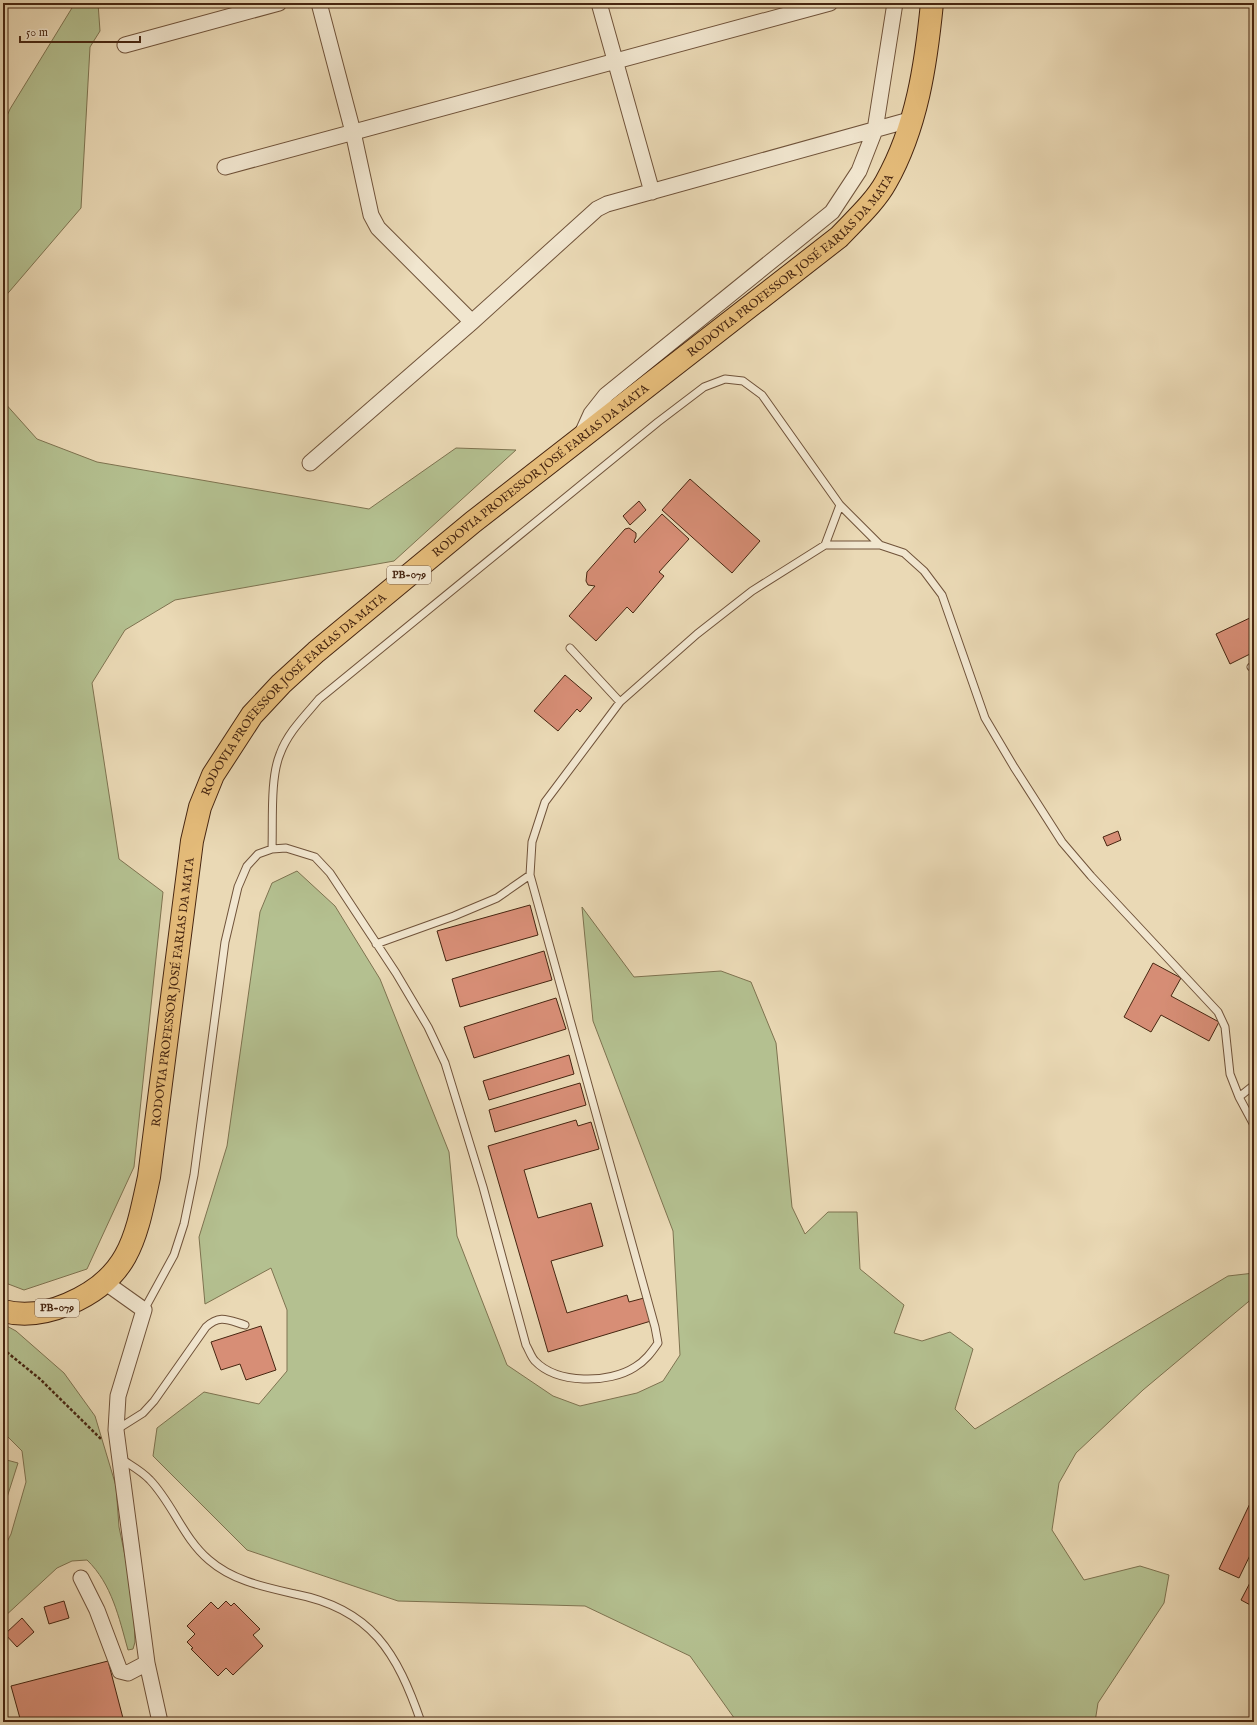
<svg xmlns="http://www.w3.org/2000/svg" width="1257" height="1725" font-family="'IM FELL English',serif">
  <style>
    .green { fill: #b4c090; stroke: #7e7350 }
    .building { fill: #d78e76; stroke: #472611 }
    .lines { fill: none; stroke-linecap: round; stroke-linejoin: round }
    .lane-casing { stroke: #70533a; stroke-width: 9 }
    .street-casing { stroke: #70533a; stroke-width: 17 }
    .primary-casing { stroke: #472611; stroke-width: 24 }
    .path { stroke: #472611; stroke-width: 2.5; stroke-dasharray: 3 2; stroke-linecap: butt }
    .lane { stroke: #f1e6cf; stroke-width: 7 }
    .street { stroke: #f1e6cf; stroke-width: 15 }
    .primary { stroke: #e5bc7a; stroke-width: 22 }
    .labels { text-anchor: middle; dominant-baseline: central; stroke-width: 3.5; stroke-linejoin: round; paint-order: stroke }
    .shield { fill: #f1e6cf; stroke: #7a604a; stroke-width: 1 }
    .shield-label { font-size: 11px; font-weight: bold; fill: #472611 }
    .street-label { font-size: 12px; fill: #472611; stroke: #f1e6cf }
  </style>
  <rect width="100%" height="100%" fill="#ead9b5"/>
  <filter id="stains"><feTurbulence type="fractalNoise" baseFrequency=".005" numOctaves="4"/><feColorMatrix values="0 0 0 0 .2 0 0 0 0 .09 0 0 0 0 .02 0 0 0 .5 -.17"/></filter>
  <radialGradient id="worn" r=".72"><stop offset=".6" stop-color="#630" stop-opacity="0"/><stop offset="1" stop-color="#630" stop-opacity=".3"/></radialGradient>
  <!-- green -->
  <path class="green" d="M 75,3 L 98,3 L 100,31 L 90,47 L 81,208 L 3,299 L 3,125 L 10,109 Z
    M 3,401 L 37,439 L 97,462 L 369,509 L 456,448 L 516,450 L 394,561 L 175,600 L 125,630 L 92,683 L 119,859 L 163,892 L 134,1167 L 87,1269 L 24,1290 L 3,1282 Z
    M 297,871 L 335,906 L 380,979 L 449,1152 L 457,1236 L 507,1365 L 553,1396 L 580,1406 L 637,1393 L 663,1381 L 680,1355 L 673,1231 L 593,1021 L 582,907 L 634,977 L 721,971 L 751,982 L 776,1043 L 792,1207 L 805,1234 L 828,1212 L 857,1212 L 860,1269 L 904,1305 L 894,1333 L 922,1341 L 950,1332 L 973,1349 L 955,1409 L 975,1429 L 1228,1276 L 1254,1273 L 1254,1297 L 1143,1390 L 1076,1453 L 1059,1483 L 1052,1530 L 1084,1580 L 1140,1566 L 1169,1575 L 1164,1603 L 1098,1703 L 1095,1722 L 737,1722 L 690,1656 L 585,1606 L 398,1601 L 247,1550 L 153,1456 L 157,1428 L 204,1392 L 259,1404 L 287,1371 L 287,1310 L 271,1268 L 205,1304 L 199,1237 L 227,1146 L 260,912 L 272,883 Z
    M 3,1324 L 16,1331 L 64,1373 L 95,1416 L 116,1486 L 119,1527 L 133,1594 L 135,1642 L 133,1649 L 128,1650 C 119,1618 112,1584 87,1560 L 72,1561 L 57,1568 L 3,1618 L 3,1550 L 11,1534 L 26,1482 L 22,1451 L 3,1432 Z
    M 3,1459 L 18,1463 L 3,1510 Z"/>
  <!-- building -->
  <path class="building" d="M 690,479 L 760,541 L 732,573 L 662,510 Z
    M 639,501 L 646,510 L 630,525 L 623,516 Z
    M 662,514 L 689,539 L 659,572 L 664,576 L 633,613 L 627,607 L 596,641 L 569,616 L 595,586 L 588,585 L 586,581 L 587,572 L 625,529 L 629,528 L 636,533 L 636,537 L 634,541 L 635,543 Z
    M 1254,616 L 1254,652 L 1230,664 L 1216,634 Z
    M 565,675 L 592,698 L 580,712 L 577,709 L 558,731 L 534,711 Z
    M 1118,831 L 1121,840 L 1107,846 L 1103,837 Z
    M 530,905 L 538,935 L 446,961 L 437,931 Z
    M 544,951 L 552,980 L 460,1007 L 452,979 Z
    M 1153,963 L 1181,978 L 1171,996 L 1219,1022 L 1209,1041 L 1161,1015 L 1151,1032 L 1124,1017 Z
    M 556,998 L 566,1029 L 474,1058 L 464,1027 Z
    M 569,1055 L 574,1074 L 489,1100 L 483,1081 Z
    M 580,1083 L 586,1105 L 495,1132 L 489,1110 Z
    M 576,1120 L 578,1126 L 591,1122 L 599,1149 L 524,1170 L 538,1218 L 591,1203 L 603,1246 L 551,1261 L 567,1313 L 627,1295 L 629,1302 L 644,1298 L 651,1321 L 548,1352 L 488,1146 Z
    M 261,1326 L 276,1370 L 246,1380 L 240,1364 L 221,1370 L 211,1342 Z
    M 1254,1495 L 1254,1547 L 1239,1578 L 1219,1569 Z
    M 1254,1575 L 1254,1607 L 1241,1600 Z
    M 64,1601 L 69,1618 L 49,1624 L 44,1607 Z
    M 226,1601 L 231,1606 L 234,1603 L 260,1629 L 253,1635 L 263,1646 L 233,1675 L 226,1668 L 218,1676 L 191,1649 L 193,1648 L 187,1642 L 195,1634 L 187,1626 L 211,1602 L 218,1609 Z
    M 22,1618 L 34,1632 L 17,1647 L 5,1634 Z
    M 108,1661 L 124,1722 L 21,1722 L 11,1686 Z
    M 193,1718 L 194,1722 L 178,1722 Z"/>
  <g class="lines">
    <defs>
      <path id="lane" d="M 825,545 L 880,545
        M 1251,667 L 1254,666
        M 620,702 L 697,634 L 752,591 L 825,545 L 840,505
        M 272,849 C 273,821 270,778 280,754 C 288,732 305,716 319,699 L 658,422 L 704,387 L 725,379 L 743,381 L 762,395 L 840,505 L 880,545 L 904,553 L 924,571 L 942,595 L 985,718 L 1014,767 L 1062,842 L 1091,876 L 1218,1012 L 1225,1027 L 1230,1074 L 1239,1097
        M 376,944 L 454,916 L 497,898 L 530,875 L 532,842 L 545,802 L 620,702 L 570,648
        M 1254,1085 L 1239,1097 L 1254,1125
        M 144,1310 L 174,1255 L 184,1224 L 194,1175 L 225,942 L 238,887 L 247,866 L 258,854 L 272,849 L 286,848 L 315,857 L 330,873 L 396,973 L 428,1027 L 445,1063 L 483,1187 L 526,1345 C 529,1350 531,1357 535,1361 C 557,1384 609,1384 635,1367 C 645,1361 651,1353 658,1343 L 655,1327 L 530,875
        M 116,1430 L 143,1413 L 154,1401 L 206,1327 C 220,1314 228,1320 245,1325
        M 120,1458 C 130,1465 142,1471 150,1480 C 173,1504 183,1538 209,1560 C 233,1581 265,1587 295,1594 C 372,1609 397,1653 421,1722"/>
      <path id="street" d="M 319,3 L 353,132 L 371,215 L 378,228 L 472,322
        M 599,3 L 652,192
        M 125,45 L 279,3
        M 225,167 L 830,3
        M 581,436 L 591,414 L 606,395 L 832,212 L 859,171 L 875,130 L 895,3
        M 310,463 L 472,322 L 597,209 L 607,204 L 913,119
        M 106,1283 L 144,1310 L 118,1396 L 116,1430 L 147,1663 L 160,1722
        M 81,1578 L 97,1610 L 120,1671 L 128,1673 L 147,1663"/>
      <g id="primary">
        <path id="s1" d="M 3,1311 C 26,1317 47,1313 68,1304 C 130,1278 136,1237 149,1177 L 192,841 L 200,807 L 213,775 L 252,715 L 281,684 L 316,652 L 473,522 L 839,237 C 855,220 875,202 886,182 C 917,127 926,64 932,3"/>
      </g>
    </defs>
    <!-- lane casing -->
    <use href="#lane" class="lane-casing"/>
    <!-- street casing -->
    <use href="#street" class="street-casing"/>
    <!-- primary casing -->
    <use href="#primary" class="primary-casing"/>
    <!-- path -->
    <path class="path" d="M 3,1349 L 40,1379 L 101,1439"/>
    <!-- lane -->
    <use href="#lane" class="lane"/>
    <!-- street -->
    <use href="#street" class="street"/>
    <!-- primary -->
    <use href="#primary" class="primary"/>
  </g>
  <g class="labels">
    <!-- shield labels -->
    <g class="shield">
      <rect x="387" y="566" width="44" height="18" rx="3"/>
      <rect x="35" y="1299" width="44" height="18" rx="3"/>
    </g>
    <g class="shield-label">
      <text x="409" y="575">PB-079</text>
      <text x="57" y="1308">PB-079</text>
    </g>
    <!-- street labels -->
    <g class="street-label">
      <text stroke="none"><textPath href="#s1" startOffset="1408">RODOVIA PROFESSOR JOSÉ FARIAS DA MATA</textPath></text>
      <text stroke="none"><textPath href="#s1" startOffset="1084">RODOVIA PROFESSOR JOSÉ FARIAS DA MATA</textPath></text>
      <text stroke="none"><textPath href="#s1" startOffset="748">RODOVIA PROFESSOR JOSÉ FARIAS DA MATA</textPath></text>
      <text stroke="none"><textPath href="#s1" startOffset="412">RODOVIA PROFESSOR JOSÉ FARIAS DA MATA</textPath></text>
    </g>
  </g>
  <!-- margin -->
  <rect width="1257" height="1725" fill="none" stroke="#ead9b5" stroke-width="16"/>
  <rect x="4" y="4" width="1249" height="1717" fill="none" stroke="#472611" stroke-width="2"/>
  <rect x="8" y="8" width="1241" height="1709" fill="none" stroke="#472611"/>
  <!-- scale -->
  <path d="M20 36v6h120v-6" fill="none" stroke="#472611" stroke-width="2"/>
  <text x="26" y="36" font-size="12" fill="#472611" stroke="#f1e6cf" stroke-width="3" paint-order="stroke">50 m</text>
  <rect width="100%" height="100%" filter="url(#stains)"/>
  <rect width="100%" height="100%" fill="url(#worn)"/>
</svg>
